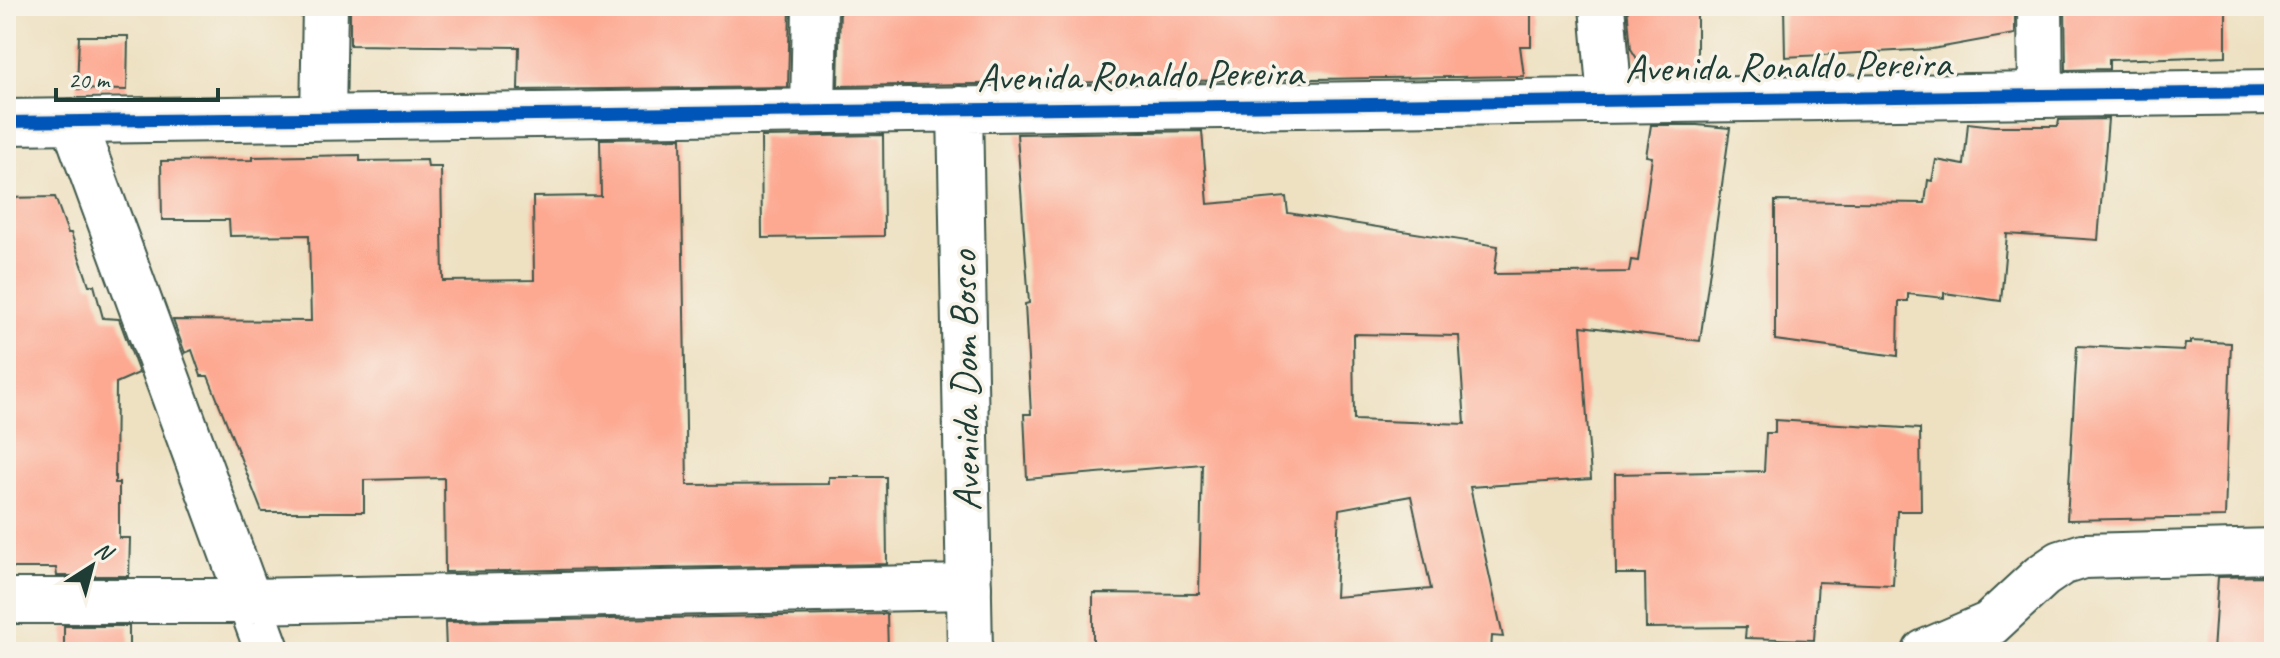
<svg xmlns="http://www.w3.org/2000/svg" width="2280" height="658" font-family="Caveat,sans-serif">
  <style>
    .building { fill: #fda992; fill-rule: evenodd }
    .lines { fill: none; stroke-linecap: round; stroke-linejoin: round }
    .minor-casing { stroke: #3e5649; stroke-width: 48 }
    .tertiary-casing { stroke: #3e5649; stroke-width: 48 }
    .minor { stroke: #fff; stroke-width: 44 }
    .tertiary { stroke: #fff; stroke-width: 44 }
    .cycleway-casing { stroke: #f7f3e8; stroke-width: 17 }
    .cycleway { stroke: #0057b8; stroke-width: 12 }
    .labels { text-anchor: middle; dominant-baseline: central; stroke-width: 7; stroke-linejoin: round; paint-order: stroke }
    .street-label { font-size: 40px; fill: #1f3d34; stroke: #f7f3e8 }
  </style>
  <rect width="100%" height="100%" fill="#f7f3e8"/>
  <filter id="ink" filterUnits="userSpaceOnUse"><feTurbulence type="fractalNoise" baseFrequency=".0125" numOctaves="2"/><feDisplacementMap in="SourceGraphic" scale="16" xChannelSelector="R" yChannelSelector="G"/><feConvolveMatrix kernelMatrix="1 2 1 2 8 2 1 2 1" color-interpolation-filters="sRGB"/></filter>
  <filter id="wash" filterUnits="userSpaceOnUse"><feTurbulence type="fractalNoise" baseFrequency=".006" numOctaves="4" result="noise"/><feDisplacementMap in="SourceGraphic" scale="32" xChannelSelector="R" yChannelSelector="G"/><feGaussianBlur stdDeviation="1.8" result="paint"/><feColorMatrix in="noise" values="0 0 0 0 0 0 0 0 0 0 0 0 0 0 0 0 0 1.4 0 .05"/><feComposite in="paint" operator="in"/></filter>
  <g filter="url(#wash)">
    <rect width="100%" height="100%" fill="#eee1c2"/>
    <g id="blocks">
      <!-- building -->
      <path class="building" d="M 350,6 L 790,6 L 788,87 L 518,90 L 519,47 L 350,45 Z
        M 840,6 L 1531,6 L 1531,46 L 1520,46 L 1524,76 L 838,86 Z
        M 1627,6 L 1697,6 L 1697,75 L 1658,75 L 1659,70 L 1644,70 L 1631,49 Z
        M 1784,6 L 2015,6 L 2015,34 L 1932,49 L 1785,57 Z
        M 2065,6 L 2226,6 L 2226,56 L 2109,60 L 2109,69 L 2066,70 Z
        M 79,36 L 128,36 L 127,90 L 77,89 Z
        M 2108,119 L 2098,240 L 2007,234 L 2001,301 L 1944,293 L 1944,298 L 1908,294 L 1908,301 L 1899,301 L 1898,356 L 1775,340 L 1775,201 L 1925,203 L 1928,180 L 1932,181 L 1936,160 L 1964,165 L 1968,123 L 1994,126 L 2058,126 L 2059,120 Z
        M 1651,125 L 1697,125 L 1730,128 L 1700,341 L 1581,326 L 1591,479 L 1470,487 L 1503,637 L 1492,636 L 1491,652 L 1093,652 L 1093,593 L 1199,594 L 1202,464 L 1027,479 L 1024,414 L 1031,414 L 1025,304 L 1029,303 L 1017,134 L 1202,131 L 1208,204 L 1286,197 L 1288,213 L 1498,246 L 1494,274 L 1629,272 L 1631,260 L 1638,261 L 1652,157 L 1646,156 ZM 1353,334 L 1459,336 L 1465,424 L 1354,420 ZM 1411,496 L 1431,589 L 1335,597 L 1339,509 Z
        M 883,135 L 884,236 L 762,238 L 761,137 Z
        M 681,138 L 687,485 L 829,484 L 829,477 L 886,477 L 887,564 L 445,572 L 444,478 L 364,480 L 364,512 L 262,512 L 208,376 L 201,376 L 192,350 L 185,353 L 173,320 L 311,321 L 309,235 L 230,236 L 229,220 L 162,220 L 161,161 L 253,160 L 253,157 L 360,155 L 360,161 L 427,160 L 428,167 L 441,167 L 443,281 L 534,280 L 533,197 L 601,196 L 600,139 Z
        M 55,197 L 68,233 L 71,233 L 89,285 L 94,285 L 103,318 L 119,319 L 139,373 L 116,383 L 115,483 L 119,483 L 119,538 L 130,538 L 129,576 L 57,576 L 56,568 L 6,568 L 6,198 Z
        M 2190,341 L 2231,343 L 2225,517 L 2067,520 L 2077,346 L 2184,351 L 2185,344 L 2190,344 Z
        M 1775,420 L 1920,429 L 1921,511 L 1897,511 L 1893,585 L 1818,582 L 1814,640 L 1745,638 L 1746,627 L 1646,628 L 1645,574 L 1616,574 L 1615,474 L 1764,471 L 1766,433 L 1775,433 Z
        M 2266,576 L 2270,608 L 2274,609 L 2274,652 L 2213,652 L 2218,577 Z
        M 887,614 L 888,652 L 446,652 L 445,622 Z
        M 64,626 L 129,626 L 129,652 L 64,652 Z"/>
    </g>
  </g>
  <g filter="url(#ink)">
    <use href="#blocks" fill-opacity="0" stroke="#3e5649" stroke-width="2"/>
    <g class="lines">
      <defs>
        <path id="minor" d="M 1602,6 L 1610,100
          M 2040,6 L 2041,95
          M 813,111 L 815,6
          M 323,117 L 325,6
          M 73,121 L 268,652
          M 6,601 L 249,601 L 969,587
          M 1925,652 L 1990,624 L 2042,576 L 2061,563 L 2083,556 L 2274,551"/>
        <path id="tertiary" d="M 960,109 L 970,652
          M 6,122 L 2274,92"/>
      </defs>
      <!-- minor casing -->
      <use href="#minor" class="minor-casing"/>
      <!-- tertiary casing -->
      <use href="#tertiary" class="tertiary-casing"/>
      <!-- minor -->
      <use href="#minor" class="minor"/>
      <!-- tertiary -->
      <use href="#tertiary" class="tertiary"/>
      <defs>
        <path id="cycleway" d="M 6,122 L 2274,92"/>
      </defs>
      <!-- cycleway casing -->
      <use href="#cycleway" class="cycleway-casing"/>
      <!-- cycleway -->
      <use href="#cycleway" class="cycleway"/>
    </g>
  </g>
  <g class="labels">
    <!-- street labels -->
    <g class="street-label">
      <text transform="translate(1788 66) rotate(-1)">Avenida Ronaldo Pereira</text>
      <text transform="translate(1140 75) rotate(-1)">Avenida Ronaldo Pereira</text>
      <text transform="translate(965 381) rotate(-91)">Avenida Dom Bosco</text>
    </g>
  </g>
  <!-- margin -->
  <rect width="2280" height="658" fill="none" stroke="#f7f3e8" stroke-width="32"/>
  <!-- north arrow -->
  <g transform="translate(92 566) rotate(36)" stroke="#f7f3e8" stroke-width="6" paint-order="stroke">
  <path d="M0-6L14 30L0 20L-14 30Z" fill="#1f3d34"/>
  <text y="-12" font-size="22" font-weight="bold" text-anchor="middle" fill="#1f3d34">N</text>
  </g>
  <!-- scale -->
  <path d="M56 88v12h162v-12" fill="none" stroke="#1f3d34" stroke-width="4"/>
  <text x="68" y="88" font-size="24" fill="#1f3d34" stroke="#f7f3e8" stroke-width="6" paint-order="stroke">20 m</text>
</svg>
